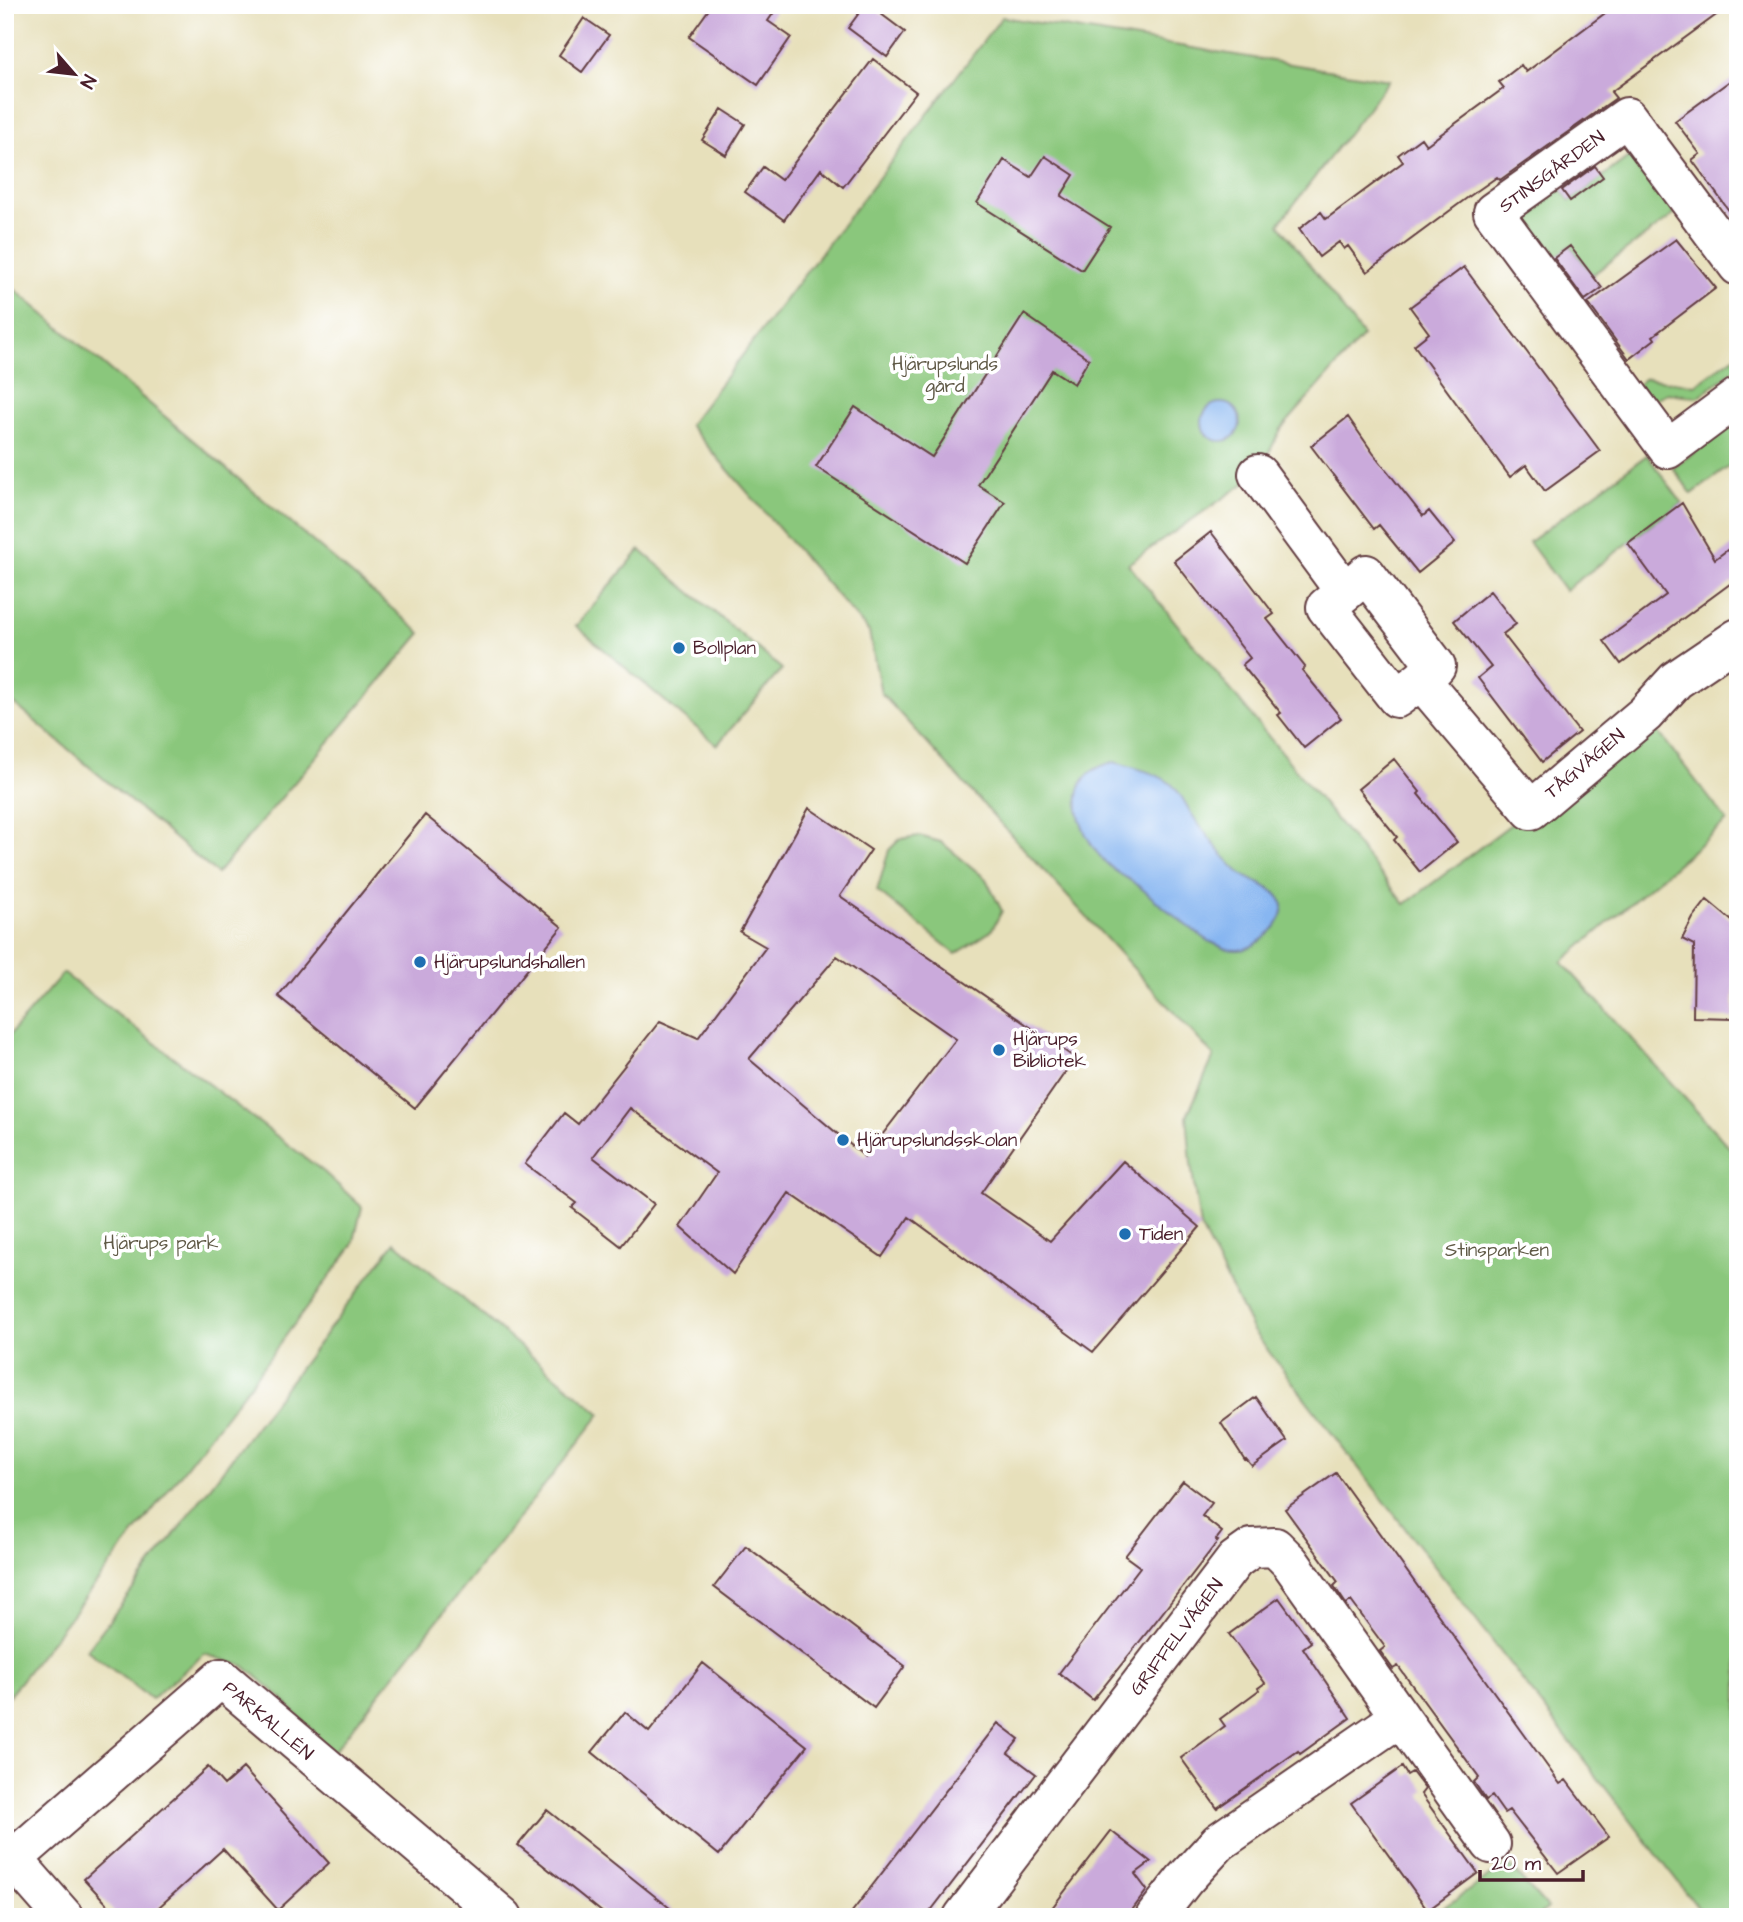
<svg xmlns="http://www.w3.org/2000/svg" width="1743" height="1922" font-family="'Architects Daughter',sans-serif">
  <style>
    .green { fill: #8ac77c; stroke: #6a7354; stroke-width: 2 }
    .water { fill: #87b6f1; stroke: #686a8e; stroke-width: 2 }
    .building { fill: #caaadb; fill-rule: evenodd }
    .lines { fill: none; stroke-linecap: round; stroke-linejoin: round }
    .minor-casing { stroke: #623c41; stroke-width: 42 }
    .minor { stroke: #fff; stroke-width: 38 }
    .poi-dot { fill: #1f6fb2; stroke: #fff; stroke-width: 2.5 }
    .labels { text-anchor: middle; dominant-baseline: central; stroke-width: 7; stroke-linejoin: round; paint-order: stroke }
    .street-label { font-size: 19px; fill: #4a1f2b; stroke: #fff }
    .park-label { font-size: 19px; fill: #605a47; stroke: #fff }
    .poi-label { font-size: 19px; fill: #4a1f2b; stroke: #fff; text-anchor: start }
  </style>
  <rect width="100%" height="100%" fill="#fff"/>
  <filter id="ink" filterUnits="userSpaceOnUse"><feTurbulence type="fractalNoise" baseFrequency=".0143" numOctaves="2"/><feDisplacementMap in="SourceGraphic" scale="14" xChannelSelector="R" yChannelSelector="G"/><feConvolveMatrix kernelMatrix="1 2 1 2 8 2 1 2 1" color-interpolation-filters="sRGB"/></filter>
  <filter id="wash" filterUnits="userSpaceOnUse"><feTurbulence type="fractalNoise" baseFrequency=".00686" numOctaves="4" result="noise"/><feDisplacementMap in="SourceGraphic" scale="28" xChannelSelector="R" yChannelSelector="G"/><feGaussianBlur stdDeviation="1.57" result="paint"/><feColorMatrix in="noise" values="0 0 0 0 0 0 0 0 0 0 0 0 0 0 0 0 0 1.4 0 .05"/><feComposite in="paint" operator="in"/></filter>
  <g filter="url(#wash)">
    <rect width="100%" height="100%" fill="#e7e0bb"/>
    <!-- green -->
    <path class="green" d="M 1002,17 L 1389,80 L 1279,224 L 1363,336 L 1281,429 L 1258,474 L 1128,564 L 1405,904 L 1649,720 L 1727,821 L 1562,962 L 1738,1157 L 1738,1917 L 1705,1917 L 1253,1331 L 1200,1227 L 1191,1164 L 1187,1116 L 1214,1056 L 881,693 L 869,632 L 689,425 Z
      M 1631,155 L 1675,214 L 1592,275 L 1570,246 L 1548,263 L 1520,226 L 1525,203 L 1555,181 L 1570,201 Z
      M 7,283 L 421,633 L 217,874 L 5,696 L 5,286 Z
      M 1738,354 L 1738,367 L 1698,397 L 1667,393 L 1651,401 L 1637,385 L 1645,378 L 1695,385 Z
      M 1738,420 L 1738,460 L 1692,494 L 1673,468 Z
      M 1647,455 L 1682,503 L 1565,590 L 1529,542 Z
      M 640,550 L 782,669 L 717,745 L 576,626 Z
      M 919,836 L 941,842 L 986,879 L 1002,911 L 991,931 L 956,954 L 877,891 L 889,850 L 900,839 Z
      M 63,973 L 324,1172 L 362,1207 L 353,1245 L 247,1388 L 5,1701 L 5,1040 Z
      M 395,1242 L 601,1414 L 333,1752 L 276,1693 L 244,1666 L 204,1654 L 151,1699 L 87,1650 Z
      M 1508,1864 L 1547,1908 L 1537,1917 L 1429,1917 Z"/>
    <!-- water -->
    <path class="water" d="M1202 422a19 19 0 1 1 38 0a19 19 0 1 1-38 0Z
      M 1114,762 C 1132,767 1155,772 1170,783 C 1180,791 1185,803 1191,813 C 1200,827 1227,862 1239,872 C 1250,882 1271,885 1280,898 C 1294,918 1257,949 1239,950 C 1228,951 1219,946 1209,941 C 1185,925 1163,907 1141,888 C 1132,881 1123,876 1114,870 C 1092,852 1072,819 1079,790 C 1084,773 1098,766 1114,762 Z"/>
    <g id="blocks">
      <!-- building -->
      <path class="building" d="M 712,5 L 779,5 L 768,21 L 791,37 L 758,85 L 689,37 Z
        M 865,5 L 869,5 L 905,32 L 887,57 L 848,28 Z
        M 1616,5 L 1730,5 L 1611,92 L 1616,98 L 1500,180 L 1497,177 L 1467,198 L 1367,272 L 1348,246 L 1344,249 L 1339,242 L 1319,257 L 1299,229 L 1321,212 L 1326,219 L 1403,162 L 1398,155 L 1421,138 L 1426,145 L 1504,88 L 1499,82 L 1521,65 L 1526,72 Z
        M 584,18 L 609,35 L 582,72 L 559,55 Z
        M 873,59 L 916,92 L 843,187 L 821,169 L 784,220 L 745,192 L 763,167 L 781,180 Z
        M 1738,75 L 1738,223 L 1692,160 L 1700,154 L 1675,121 Z
        M 722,109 L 745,124 L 726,155 L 702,140 Z
        M 1045,156 L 1074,175 L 1061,196 L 1110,227 L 1082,270 L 977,203 L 1004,160 L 1031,177 Z
        M 1595,166 L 1603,177 L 1570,201 L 1562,190 Z
        M 1676,239 L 1716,288 L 1653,336 L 1655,339 L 1629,359 L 1588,303 Z
        M 1570,246 L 1602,288 L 1585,300 L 1554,258 Z
        M 1464,267 L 1600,451 L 1545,491 L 1526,465 L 1510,477 L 1414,345 L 1429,333 L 1410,307 Z
        M 1024,314 L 1089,359 L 1074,384 L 1052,370 L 978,485 L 1005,502 L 965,563 L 816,467 L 855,407 L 932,457 Z
        M 1348,417 L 1373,453 L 1423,516 L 1429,511 L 1455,543 L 1418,573 L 1379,525 L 1374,529 L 1311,446 Z
        M 1682,503 L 1715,559 L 1738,542 L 1738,578 L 1621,664 L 1604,641 L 1666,595 L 1628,543 Z
        M 1211,532 L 1274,614 L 1267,619 L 1305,667 L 1302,670 L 1341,718 L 1304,748 L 1278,715 L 1281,713 L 1242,665 L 1250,658 L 1174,561 Z
        M 1490,591 L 1516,624 L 1503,634 L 1579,732 L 1542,762 L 1478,678 L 1491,667 L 1454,621 Z
        M 1394,759 L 1420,792 L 1418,794 L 1457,842 L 1420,872 L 1394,840 L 1397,837 L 1358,789 Z
        M 809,808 L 871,850 L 840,896 L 1075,1058 L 981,1193 L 1050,1241 L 1123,1161 L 1200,1227 L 1093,1352 L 909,1217 L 882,1257 L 789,1193 L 733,1274 L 680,1227 L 717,1173 L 630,1108 L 593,1157 L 654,1204 L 621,1246 L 572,1208 L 577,1203 L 525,1164 L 564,1113 L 578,1124 L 660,1021 L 698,1038 L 766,947 L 740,932 ZM 837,956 L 956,1039 L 865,1157 L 749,1059 Z
        M 425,815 L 562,927 L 415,1108 L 278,996 Z
        M 1707,900 L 1738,926 L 1738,939 L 1735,942 L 1733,1018 L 1693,1017 L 1694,945 L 1682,939 L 1693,918 Z
        M 1256,1397 L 1287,1441 L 1252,1466 L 1246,1459 L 1245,1460 L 1221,1423 Z
        M 1336,1473 L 1560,1784 L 1566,1780 L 1609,1837 L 1558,1873 L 1509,1810 L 1504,1813 L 1492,1796 L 1486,1800 L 1474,1782 L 1479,1777 L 1398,1666 L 1393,1669 L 1380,1651 L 1385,1647 L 1351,1601 L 1346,1604 L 1334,1586 L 1338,1582 L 1285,1509 Z
        M 1183,1481 L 1212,1503 L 1202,1516 L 1222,1532 L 1216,1540 L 1218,1541 L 1156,1621 L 1093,1700 L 1059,1673 L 1140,1567 L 1125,1556 Z
        M 746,1546 L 905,1666 L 874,1708 L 714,1587 Z
        M 1279,1598 L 1311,1642 L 1303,1648 L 1350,1718 L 1300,1754 L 1298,1751 L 1217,1808 L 1181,1758 L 1225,1726 L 1220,1719 L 1259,1690 L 1258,1688 L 1265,1683 L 1229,1634 Z
        M 703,1663 L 807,1746 L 719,1855 L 592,1752 L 625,1712 L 649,1732 Z
        M 998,1723 L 1019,1739 L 1008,1753 L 1036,1774 L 926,1917 L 848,1917 Z
        M 208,1767 L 224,1785 L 243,1768 L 329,1863 L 278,1910 L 223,1849 L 148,1917 L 119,1917 L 84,1879 Z
        M 1402,1767 L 1407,1775 L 1412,1772 L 1425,1789 L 1421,1794 L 1478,1873 L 1428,1910 L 1351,1803 Z
        M 547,1810 L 681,1917 L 608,1917 L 518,1845 Z
        M 1111,1831 L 1151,1862 L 1135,1874 L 1147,1890 L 1127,1917 L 1045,1917 Z"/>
    </g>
  </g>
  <g filter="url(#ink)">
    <use href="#blocks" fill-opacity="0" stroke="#623c41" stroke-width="2"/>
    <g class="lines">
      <defs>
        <path id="minor" d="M 1738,266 L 1627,117 L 1493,212 L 1668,449 L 1738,397
          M 1258,474 L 1345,592 L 1366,574 L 1436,666 L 1421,680 L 1531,810 L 1645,714 L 1676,680 L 1738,638
          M 1345,592 L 1326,607 L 1397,698 L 1421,680
          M 1400,1717 L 1491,1844
          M 13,1859 L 64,1917
          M 5,1866 L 221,1678 L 503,1917
          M 963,1917 L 1235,1560 L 1252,1548 L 1275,1547 L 1290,1562 L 1400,1717 L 1219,1842 L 1184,1880 L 1155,1917"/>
      </defs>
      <!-- minor casing -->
      <use href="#minor" class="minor-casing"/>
      <!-- minor -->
      <use href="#minor" class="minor"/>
    </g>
  </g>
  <!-- markers -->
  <g class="poi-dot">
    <circle cx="679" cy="648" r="7"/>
    <circle cx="420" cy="962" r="7"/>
    <circle cx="999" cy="1050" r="7"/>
    <circle cx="843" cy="1140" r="7"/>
    <circle cx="1125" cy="1234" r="7"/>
  </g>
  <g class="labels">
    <!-- street labels -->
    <g class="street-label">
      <text transform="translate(1552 172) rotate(-36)">STINSGÅRDEN</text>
      <text transform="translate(1585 764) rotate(-40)">TÅGVÄGEN</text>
      <text transform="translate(1177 1637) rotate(-53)">GRIFFELVÄGEN</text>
      <text transform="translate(268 1721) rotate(40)">PARKALLÉN</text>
    </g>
    <!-- park labels -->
    <g class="park-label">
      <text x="945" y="364">Hjärupslunds<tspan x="945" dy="22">gård</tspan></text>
      <text x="161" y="1243">Hjärups park</text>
      <text x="1497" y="1250">Stinsparken</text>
    </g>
    <!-- poi labels -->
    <g class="poi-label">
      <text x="693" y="648">Bollplan</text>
      <text x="434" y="962">Hjärupslundshallen</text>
      <text x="1013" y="1039">Hjärups<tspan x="1013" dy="22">Bibliotek</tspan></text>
      <text x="857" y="1140">Hjärupslundsskolan</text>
      <text x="1139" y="1234">Tiden</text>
    </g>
  </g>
  <!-- margin -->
  <rect width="1743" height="1922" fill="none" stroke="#fff" stroke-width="28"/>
  <!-- north arrow -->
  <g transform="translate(74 74) rotate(118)" stroke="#ffffff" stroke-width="5" paint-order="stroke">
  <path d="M0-5L12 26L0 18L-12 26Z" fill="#4a1f2b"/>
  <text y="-10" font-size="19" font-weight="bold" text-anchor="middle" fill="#4a1f2b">N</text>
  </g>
  <!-- scale -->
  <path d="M1480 1870v10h103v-10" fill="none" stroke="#4a1f2b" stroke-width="3.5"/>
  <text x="1491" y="1870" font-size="21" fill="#4a1f2b" stroke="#ffffff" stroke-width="5" paint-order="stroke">20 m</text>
</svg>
